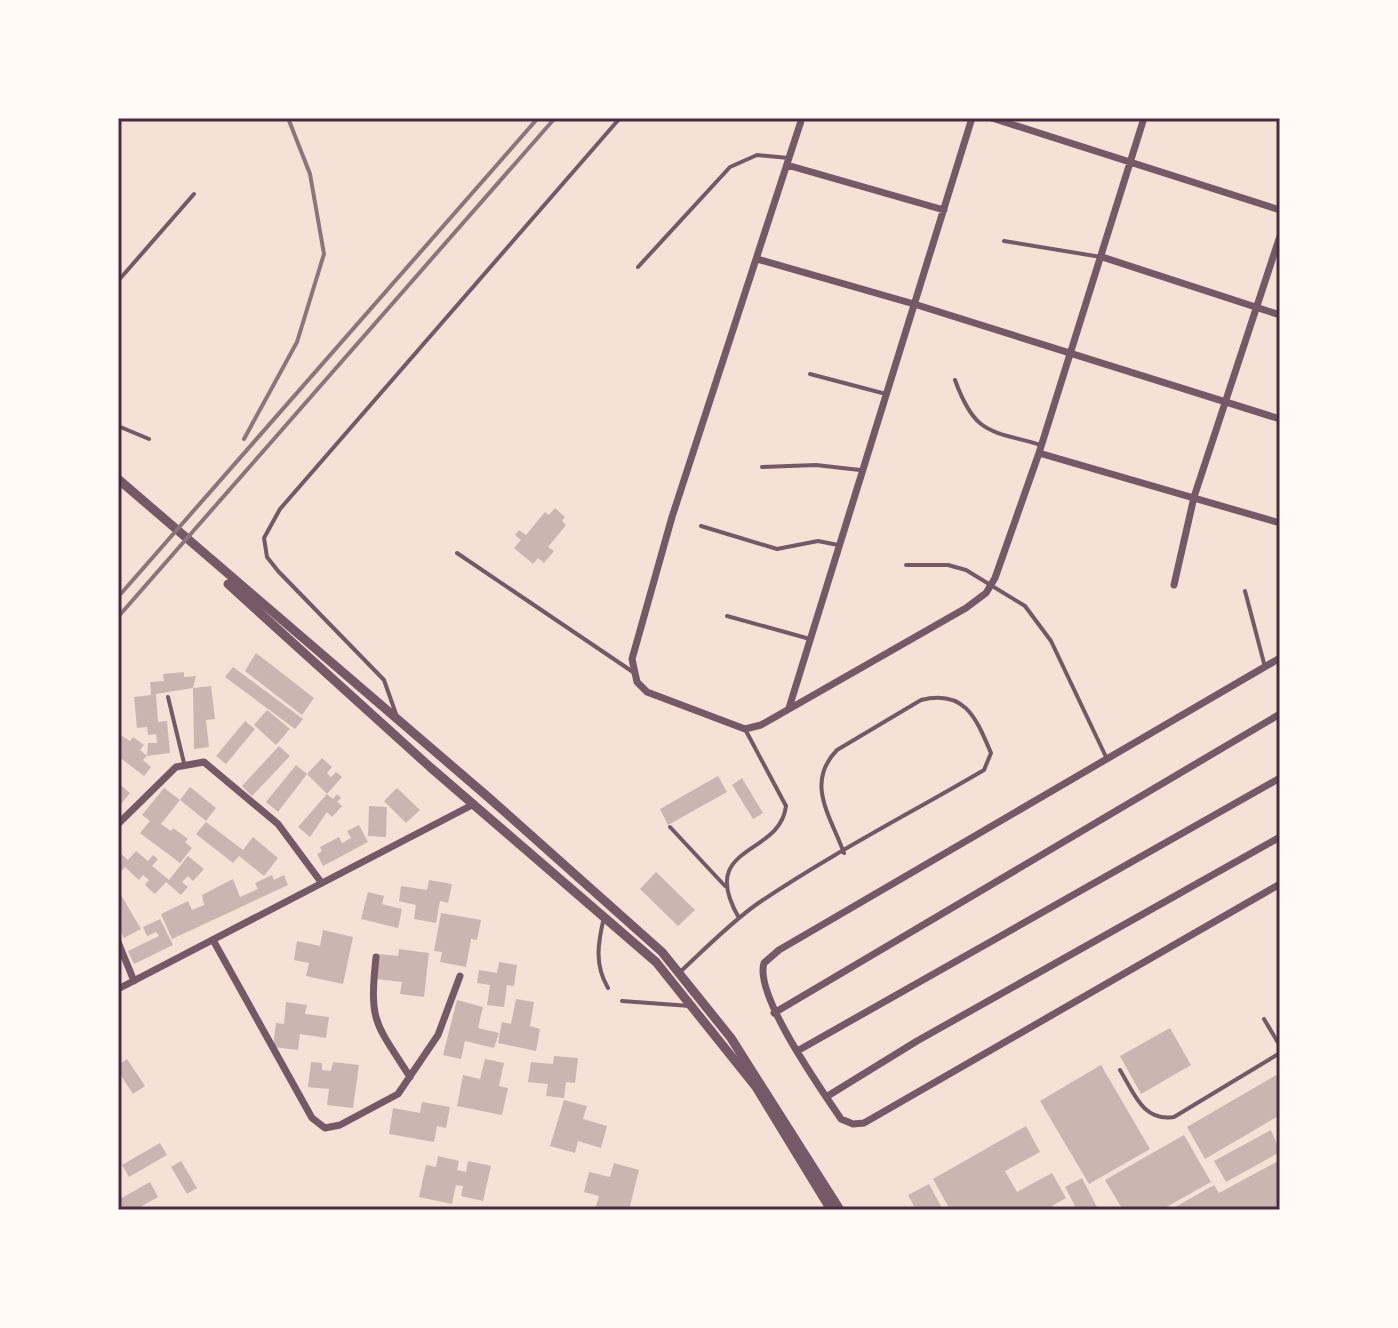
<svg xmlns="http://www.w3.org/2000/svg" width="1398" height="1328" font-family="'Titillium Web',sans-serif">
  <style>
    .building { fill: #ccb4b1 }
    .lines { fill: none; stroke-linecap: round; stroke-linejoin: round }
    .service { stroke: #755966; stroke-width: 4 }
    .minor { stroke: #755966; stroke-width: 7 }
    .tertiary { stroke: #755966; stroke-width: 9 }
    .rail { stroke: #8f747c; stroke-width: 4 }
    .neatline { fill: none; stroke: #4a2c40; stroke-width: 3 }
  </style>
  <rect width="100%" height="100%" fill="#f7e1d7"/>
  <!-- building -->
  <path class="building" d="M 555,508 L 565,517 L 562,521 L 566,525 L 548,547 L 554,551 L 544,563 L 538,558 L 533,564 L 514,548 L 521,540 L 515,535 L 519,530 L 526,535 L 545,512 L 549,515 Z
    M 256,653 L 314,698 L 302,715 L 245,671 Z
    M 233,667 L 303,719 L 295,729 L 225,677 Z
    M 184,672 L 184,677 L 196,676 L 193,688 L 156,694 L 158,722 L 167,721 L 170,753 L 147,756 L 148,743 L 157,743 L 156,734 L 148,735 L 147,727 L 137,728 L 134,697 L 151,695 L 150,682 L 164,681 L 163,674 Z
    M 211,686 L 215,719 L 206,720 L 209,747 L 194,749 L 193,688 Z
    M 267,710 L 290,729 L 276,745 L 254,725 Z
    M 245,721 L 255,729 L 226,764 L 216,756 Z
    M 122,736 L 130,741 L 133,737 L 144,745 L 140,750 L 147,756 L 143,760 L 151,767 L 144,776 L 118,756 L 118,741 Z
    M 279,746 L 290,756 L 252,796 L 242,786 Z
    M 322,758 L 332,767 L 327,773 L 331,777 L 336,772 L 342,777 L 327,794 L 333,799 L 337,794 L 341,798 L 337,802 L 342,806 L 332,817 L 327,812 L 310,837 L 298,827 L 327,794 L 307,774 Z
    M 296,765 L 307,774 L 278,812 L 266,802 Z
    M 718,776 L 727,792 L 668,825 L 660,809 Z
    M 742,778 L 763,813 L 753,819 L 732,785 Z
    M 118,783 L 130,793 L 118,808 Z
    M 190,787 L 216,808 L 206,821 L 180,800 Z
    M 164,788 L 180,800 L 161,824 L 171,831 L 173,828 L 188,839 L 185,842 L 192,848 L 180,863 L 140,833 L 150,821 L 142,815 Z
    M 397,788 L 420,810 L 406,823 L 384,801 Z
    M 369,806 L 387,807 L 386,837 L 368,836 Z
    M 206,822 L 243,850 L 253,837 L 278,858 L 264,876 L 239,856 L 233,863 L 196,834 Z
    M 359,825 L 368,842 L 323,866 L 317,854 L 322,851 L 320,847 L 339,837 L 342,843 L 351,838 L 347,831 Z
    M 118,851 L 128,860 L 136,851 L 148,861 L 153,855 L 158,859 L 152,866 L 169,880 L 188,856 L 204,869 L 193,881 L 188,876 L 182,882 L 188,887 L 181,895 L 166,882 L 155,894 L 145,885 L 149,880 L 143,875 L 139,880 L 125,867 L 118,875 Z
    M 656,872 L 695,910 L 678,926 L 640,889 Z
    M 272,875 L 274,880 L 284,875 L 288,885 L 172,939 L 161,914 L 188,901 L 192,910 L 204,905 L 202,895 L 233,879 L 240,897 L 258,889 L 255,883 Z
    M 429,880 L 452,884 L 448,903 L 440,901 L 436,923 L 414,919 L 416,905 L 399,901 L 401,886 L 427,890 Z
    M 118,890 L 141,929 L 124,938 L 118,926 Z
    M 368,892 L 384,896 L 382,904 L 402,909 L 398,928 L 361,919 Z
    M 441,913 L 481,920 L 477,940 L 471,939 L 466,967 L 440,962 L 442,952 L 434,951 Z
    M 160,919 L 173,945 L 134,964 L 128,951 L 159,936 L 156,932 L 147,936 L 143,927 Z
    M 323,930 L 353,937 L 343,984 L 306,976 L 309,963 L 294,960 L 297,941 L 320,946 Z
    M 399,949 L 429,953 L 424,997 L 400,994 L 402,982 L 376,979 L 379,954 L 398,956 Z
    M 499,962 L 517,965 L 514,986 L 507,985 L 504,1007 L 487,1005 L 490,985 L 477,983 L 479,970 L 497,973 Z
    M 516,999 L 534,1002 L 530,1026 L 540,1029 L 536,1051 L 498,1043 L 502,1022 L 511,1024 Z
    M 457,1000 L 483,1007 L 478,1028 L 499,1033 L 494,1048 L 465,1041 L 461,1059 L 443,1055 Z
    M 286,1002 L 307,1005 L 305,1014 L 329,1017 L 326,1038 L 300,1034 L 298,1050 L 273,1047 L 276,1023 L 284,1024 Z
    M 1170,1028 L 1191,1065 L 1141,1094 L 1120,1056 Z
    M 554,1056 L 578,1058 L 575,1083 L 566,1082 L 564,1098 L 546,1096 L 548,1084 L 528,1082 L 531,1062 L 553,1064 Z
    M 127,1059 L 145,1086 L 133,1094 L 118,1071 L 118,1065 Z
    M 485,1059 L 504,1063 L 499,1086 L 508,1088 L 502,1115 L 457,1106 L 463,1075 L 480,1079 Z
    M 311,1062 L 322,1063 L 322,1070 L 331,1071 L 333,1062 L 359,1065 L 353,1108 L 327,1105 L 329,1089 L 308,1087 Z
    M 1101,1065 L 1150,1149 L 1089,1184 L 1040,1101 Z
    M 1278,1074 L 1280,1115 L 1205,1159 L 1187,1127 Z
    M 564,1100 L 587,1106 L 583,1119 L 607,1126 L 601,1148 L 578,1141 L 575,1153 L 550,1146 Z
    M 422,1102 L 450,1107 L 446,1128 L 437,1126 L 434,1142 L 389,1134 L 393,1108 L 420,1113 Z
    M 1026,1126 L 1040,1152 L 1005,1171 L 1017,1192 L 1052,1173 L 1066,1198 L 1045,1210 L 950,1210 L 933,1179 Z
    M 1271,1130 L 1280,1152 L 1226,1182 L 1214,1161 Z
    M 1184,1135 L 1211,1182 L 1161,1210 L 1123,1210 L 1105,1180 Z
    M 160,1143 L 167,1155 L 129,1177 L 122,1165 Z
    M 438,1156 L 459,1161 L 457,1170 L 466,1172 L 468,1161 L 491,1166 L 483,1201 L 461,1196 L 463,1186 L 456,1185 L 452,1204 L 419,1197 L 426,1165 L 436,1167 Z
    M 1280,1160 L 1280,1210 L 1170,1210 L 1214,1185 L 1219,1193 Z
    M 181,1161 L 197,1188 L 187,1194 L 171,1167 Z
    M 614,1163 L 639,1170 L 629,1210 L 595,1210 L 599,1196 L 584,1192 L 589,1172 L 610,1177 Z
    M 1082,1178 L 1098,1209 L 1096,1210 L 1077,1210 L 1065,1187 Z
    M 150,1182 L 158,1197 L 135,1210 L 118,1210 L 118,1200 Z
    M 929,1184 L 943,1210 L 916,1210 L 908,1195 Z"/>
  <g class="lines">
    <!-- service -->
    <path class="service" d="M 1004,241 L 1101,257
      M 638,267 L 730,167 L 757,155 L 789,158
      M 118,281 L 194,194
      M 810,374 L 886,394
      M 955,380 C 975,435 989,430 1041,445
      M 118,426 L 149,439
      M 762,467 L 816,465 L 860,470
      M 701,526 L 777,549 L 818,541 L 838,545
      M 457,553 L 633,672
      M 906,565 L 948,565 L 966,570 L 1025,606 L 1051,641 L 1107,759
      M 1245,591 L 1265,667
      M 727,616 L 810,639
      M 168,697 L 184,763
      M 396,714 L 384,680 L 278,571 L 267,557 L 264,538 L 280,509 L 620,118
      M 670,827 L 725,886
      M 604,917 C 598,943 594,964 608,988
      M 739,918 C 696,844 780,857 786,806 L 745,729
      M 679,973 C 705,949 729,924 757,904 C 829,855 909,814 984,770 L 991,753 C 976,718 965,689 921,700 L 837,750 C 805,783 830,815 844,853
      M 622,1001 L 690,1006
      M 1264,1019 L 1280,1046
      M 1120,1070 C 1134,1093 1143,1122 1174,1117 L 1280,1053"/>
    <!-- minor -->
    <path class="minor" d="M 802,118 L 672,517 L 632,659 L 637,682 L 647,692 L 745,729 L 761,725 L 966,608 L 986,593 L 995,578 L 1039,453 L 1144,118
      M 992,118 L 1280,210
      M 787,165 L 944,210
      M 1102,257 L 1280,315
      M 757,259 L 914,304 L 1280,419
      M 1039,453 L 1280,523
      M 1174,585 L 1194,497 L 1280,236
      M 1280,658 L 779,950 L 764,963 C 754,995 821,1089 841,1119 L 853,1124 L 864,1123 L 1280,884
      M 789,708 L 972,118
      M 118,824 L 176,767 L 204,762 L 278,824 L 321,882
      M 213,940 L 312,1118 L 325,1128 L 340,1125 L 398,1094 L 438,1035 L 460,976
      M 118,942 L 134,981
      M 376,957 C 369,1023 375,1022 410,1077
      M 118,989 L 474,804
      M 774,1013 L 1280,714
      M 799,1050 L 1280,778
      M 826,1097 L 917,1041 L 1280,837"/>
    <!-- tertiary -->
    <path class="tertiary" d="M 118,479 L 488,797 L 662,952 L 731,1038 L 840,1210
      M 228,584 L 430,767 L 656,962 L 756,1087 L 831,1210"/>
    <!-- rail -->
    <path class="rail" d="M 244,439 L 297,342 L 324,254 L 310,174 L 288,118
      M 118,597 L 538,118
      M 118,617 L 555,118"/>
  </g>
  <!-- border -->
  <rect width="1398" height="1328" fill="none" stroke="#fffaf5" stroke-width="240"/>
  <rect x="120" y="120" width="1158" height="1088" class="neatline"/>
</svg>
